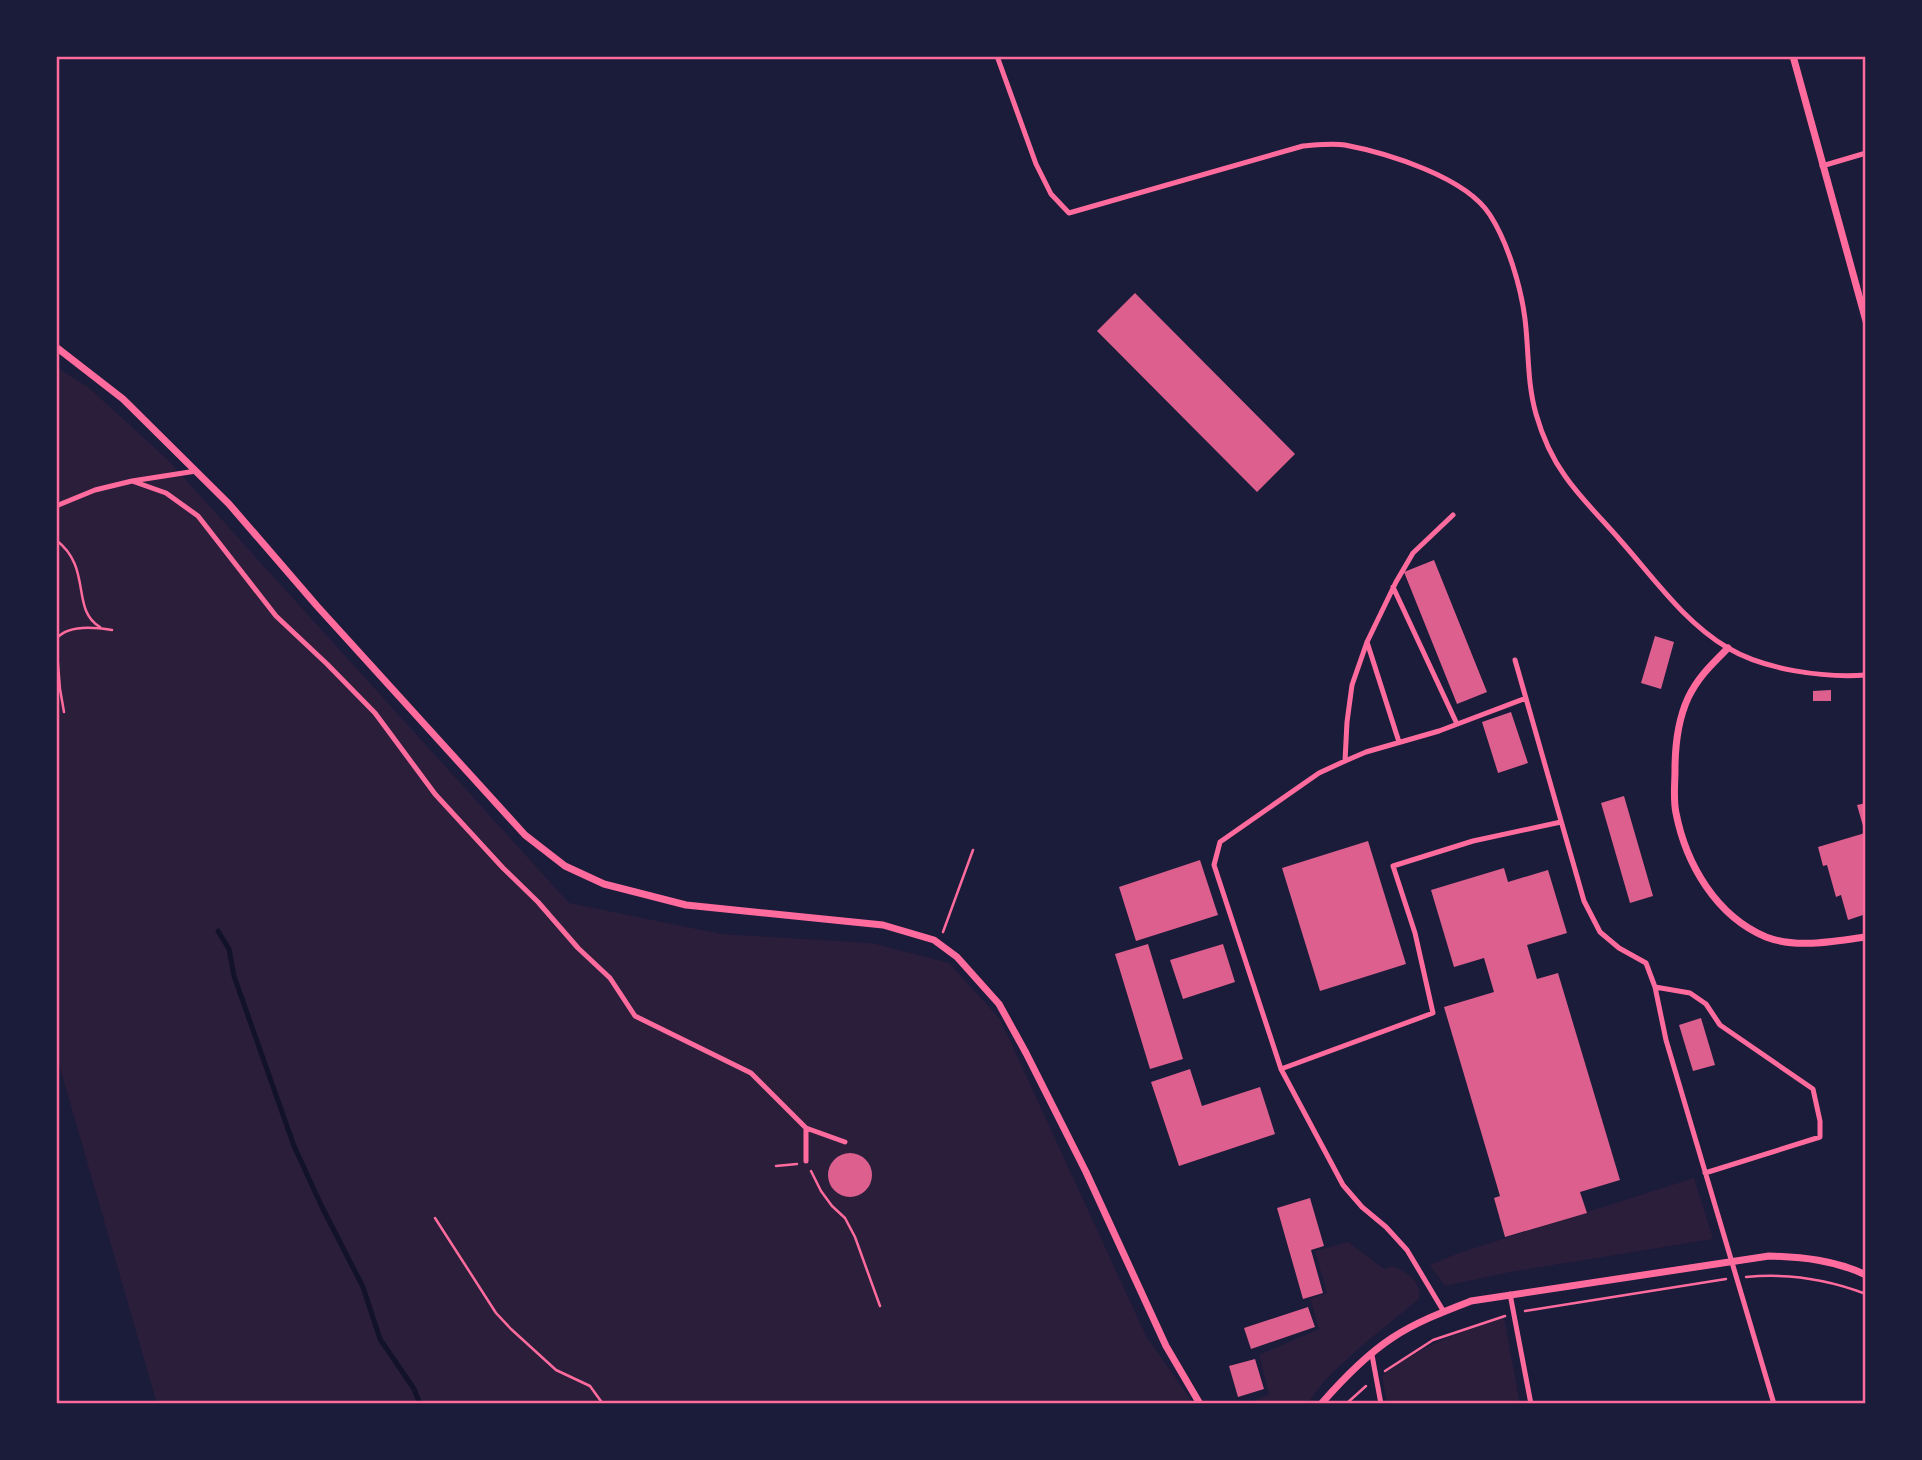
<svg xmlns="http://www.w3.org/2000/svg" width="1922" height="1460" font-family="'Golos Text',sans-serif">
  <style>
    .green { fill: #2a1e3b }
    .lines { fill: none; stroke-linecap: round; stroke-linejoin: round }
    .stream { stroke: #12122b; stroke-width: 5 }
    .building { fill: #dd5f8e }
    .path { stroke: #ff6b9d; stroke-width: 2.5 }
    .service { stroke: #ff6b9d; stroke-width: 5 }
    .minor { stroke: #ff6b9d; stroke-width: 7 }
    .neatline { fill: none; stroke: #ff6b9d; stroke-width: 2.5 }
  </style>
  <rect width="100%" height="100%" fill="#1b1b3a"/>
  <!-- green -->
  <path class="green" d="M 56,367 L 88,387 L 166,458 L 569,903 L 721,934 L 872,943 L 949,963 L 1000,1019 L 1146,1336 L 1194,1404 L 157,1404 L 56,1054 Z
    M 1694,1178 L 1713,1239 L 1510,1272 L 1445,1286 L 1430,1265 L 1459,1253 Z
    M 1348,1242 L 1384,1269 L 1392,1266 C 1407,1272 1422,1281 1419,1299 L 1359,1348 L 1326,1379 L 1307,1404 L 1254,1404 L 1254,1401 L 1269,1394 L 1259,1355 L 1319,1329 L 1310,1299 L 1327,1293 L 1315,1251 Z
    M 1504,1318 L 1520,1404 L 1387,1404 L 1382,1376 C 1422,1345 1456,1333 1504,1318 Z"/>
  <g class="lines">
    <!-- stream -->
    <path class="stream" d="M 218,931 L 229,949 L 234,976 L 294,1146 L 322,1207 L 363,1287 L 380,1339 L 414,1389 L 420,1404"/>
  </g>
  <!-- building -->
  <path class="building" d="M 1135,293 L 1295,454 L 1257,492 L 1097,331 Z
    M 1434,560 L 1487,692 L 1457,704 L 1404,572 Z
    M 1655,636 L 1674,642 L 1661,689 L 1641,683 Z
    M 1831,690 L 1831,701 L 1813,701 L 1813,691 Z
    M 1511,712 L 1528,763 L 1498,773 L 1482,722 Z
    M 1624,796 L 1653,896 L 1630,903 L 1601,803 Z
    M 1866,803 L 1866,914 L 1848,920 L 1841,895 L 1836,897 L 1827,865 L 1823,866 L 1818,847 L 1865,833 L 1857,805 Z
    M 1368,841 L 1406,964 L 1320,991 L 1282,868 Z
    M 1200,860 L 1218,915 L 1136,941 L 1119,887 Z
    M 1504,868 L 1508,882 L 1548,870 L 1567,933 L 1527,945 L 1537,979 L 1558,973 L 1620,1180 L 1580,1192 L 1587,1213 L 1505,1237 L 1494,1198 L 1500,1196 L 1444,1007 L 1494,992 L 1484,958 L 1454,967 L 1431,890 Z
    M 1148,944 L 1183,1059 L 1150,1069 L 1115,954 Z
    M 1223,944 L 1235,982 L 1183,999 L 1170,960 Z
    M 1701,1018 L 1715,1065 L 1693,1071 L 1679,1025 Z
    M 1190,1069 L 1202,1106 L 1260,1087 L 1275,1134 L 1179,1166 L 1151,1082 Z
    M828 1175a22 22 0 1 1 44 0a22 22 0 1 1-44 0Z
    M 1310,1198 L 1324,1246 L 1311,1250 L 1323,1293 L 1303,1299 L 1277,1208 Z
    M 1308,1307 L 1315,1327 L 1251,1349 L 1244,1328 Z
    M 1255,1359 L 1264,1389 L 1238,1397 L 1229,1366 Z"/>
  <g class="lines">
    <!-- path -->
    <path class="path" d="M 56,540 C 93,568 70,609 100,627
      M 64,712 L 60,689 L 56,639 C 68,624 95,627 112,630
      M 943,932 L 973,850
      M 776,1166 L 797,1164
      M 811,1171 L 821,1191 L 832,1206 L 845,1218 L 855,1237 L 880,1306
      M 435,1218 L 496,1313 L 511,1329 L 556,1370 L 590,1386 L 603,1404
      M 1746,1277 C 1788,1273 1827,1279 1866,1294
      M 1525,1311 L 1726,1279
      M 1385,1371 L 1433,1340 L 1505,1316
      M 1346,1404 L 1366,1386"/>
    <!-- service -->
    <path class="service" d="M 997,56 L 1036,164 L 1051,194 L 1069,213 L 1303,146 C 1317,145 1332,143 1345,145 C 1387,153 1466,177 1490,215 C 1508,243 1521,287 1525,319 C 1529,351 1527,383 1536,414 C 1542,435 1552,458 1565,476 C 1581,499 1602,519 1620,540 C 1653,577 1684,622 1728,648 C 1765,670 1824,678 1866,675
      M 1822,166 L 1866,153
      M 132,481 L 166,493 L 198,516 L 276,616 L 327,664 L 375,713 L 435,794 L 503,868 L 538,902 L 578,948 L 610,978 L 635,1016 L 751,1073 L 806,1128 L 845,1142
      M 56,506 L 95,490 L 132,481 L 196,471
      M 1393,587 L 1457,724
      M 1367,642 L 1399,742
      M 1515,660 L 1584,901 L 1600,932 L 1619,948 L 1646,963 L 1655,987 L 1666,1040 L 1774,1404
      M 1345,761 L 1347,722 L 1352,685 L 1367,642 L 1396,582 L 1413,553 L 1453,515
      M 1655,987 L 1690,993 L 1706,1004 L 1720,1025 L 1813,1089 L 1820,1121 L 1820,1137 L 1705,1173
      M 1281,1069 L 1214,865 L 1220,842 L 1319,773 L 1345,761 L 1366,752 L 1439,731 L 1526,698
      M 806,1128 L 806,1161
      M 1510,1294 L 1531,1404
      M 1444,1312 L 1407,1250 L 1386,1227 L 1362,1207 L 1343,1185 L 1281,1069 L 1433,1013 L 1415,933 L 1393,866 L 1473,841 L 1561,822
      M 1372,1355 L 1381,1404"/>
    <!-- minor -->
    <path class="minor" d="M 1793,56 L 1866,321
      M 56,347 L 123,399 L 229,504 L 317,606 L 525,835 L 565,866 L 604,884 L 686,905 L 883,925 L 934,940 L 957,957 L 999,1004 L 1026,1053 L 1086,1172 L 1166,1346 L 1200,1404
      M 1728,648 C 1712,664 1698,677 1688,698 C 1678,720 1675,746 1675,770 C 1675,784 1673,799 1676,813 C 1686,864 1716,916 1766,937 C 1797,949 1834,941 1866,937
      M 1321,1404 C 1342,1380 1366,1355 1392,1338 C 1416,1322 1445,1311 1471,1301 L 1769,1256 C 1802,1257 1835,1260 1866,1275"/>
  </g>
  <!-- border -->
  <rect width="1922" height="1460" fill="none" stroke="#1b1b3a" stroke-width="116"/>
  <rect x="58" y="58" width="1806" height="1344" class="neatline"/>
</svg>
